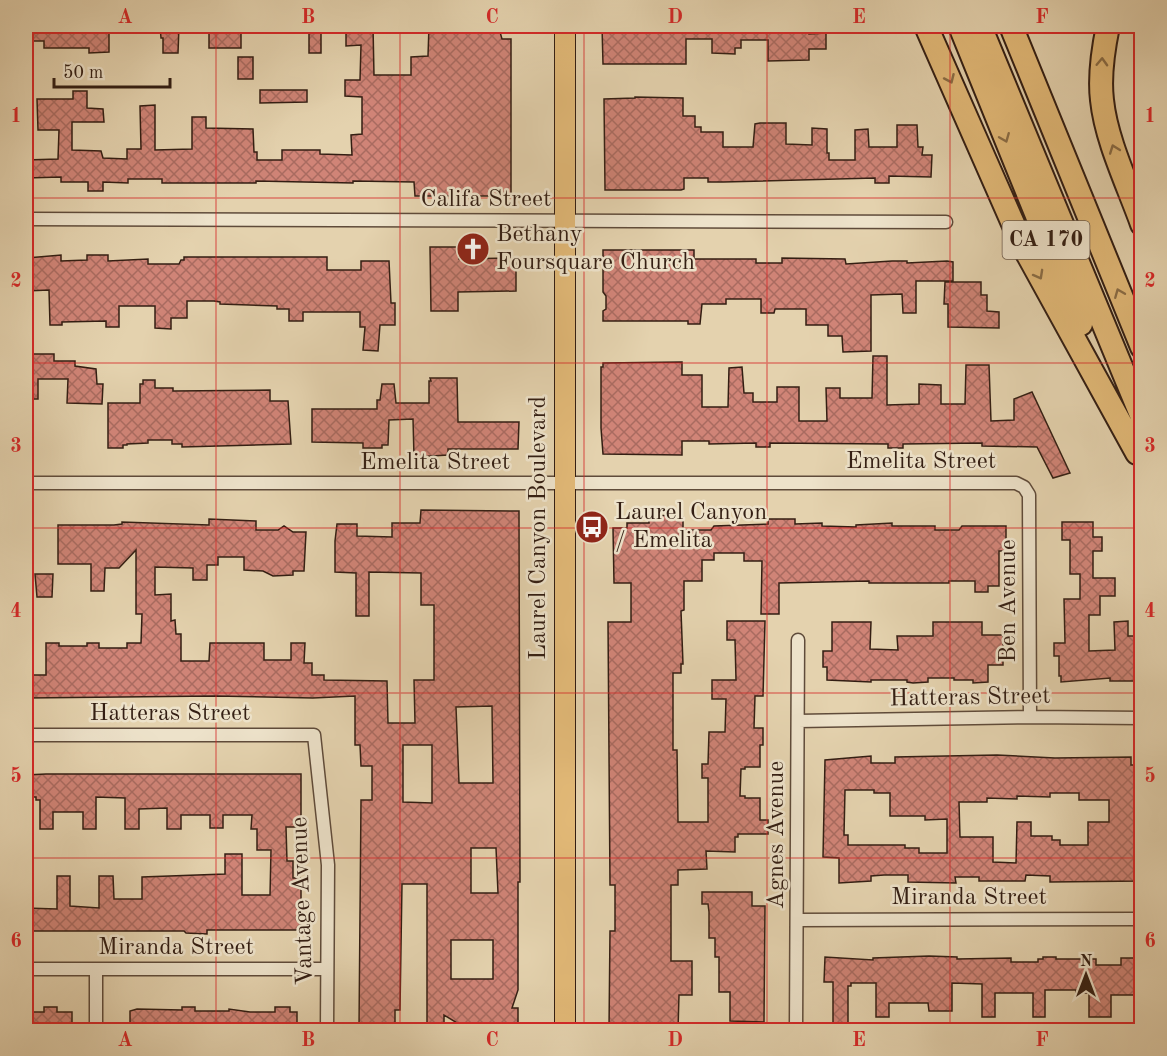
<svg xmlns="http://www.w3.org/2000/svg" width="1167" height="1056" font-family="'Old Standard TT',serif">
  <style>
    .building { fill: url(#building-cross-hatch); stroke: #331e13; stroke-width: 1.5; fill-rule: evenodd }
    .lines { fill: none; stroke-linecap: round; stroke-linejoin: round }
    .street-casing { stroke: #5f4b3a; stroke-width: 15 }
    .primary-casing { stroke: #331e13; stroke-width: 22 }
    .highway-casing { stroke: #331e13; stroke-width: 26 }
    .street { stroke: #ede2ca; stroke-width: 12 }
    .primary { stroke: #e2b977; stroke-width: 20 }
    .highway { stroke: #e2b977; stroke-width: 22 }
    .oneway { stroke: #8a6c45 }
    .grid { fill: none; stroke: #d62828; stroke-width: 1.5; stroke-opacity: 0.55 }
    .labels { text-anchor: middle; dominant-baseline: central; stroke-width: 5; stroke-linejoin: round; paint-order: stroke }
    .shield { fill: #ede2ca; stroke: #6b594a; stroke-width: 1.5 }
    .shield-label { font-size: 22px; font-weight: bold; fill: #331e13 }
    .street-label { font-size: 24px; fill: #331e13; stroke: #ede2ca }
    .poi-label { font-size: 24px; fill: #331e13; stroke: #ede2ca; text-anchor: start }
    .neatline { fill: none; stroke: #d62828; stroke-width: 2 }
    .grid-label { font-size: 20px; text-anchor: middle; font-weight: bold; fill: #d62828 }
  </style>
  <defs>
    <pattern id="building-cross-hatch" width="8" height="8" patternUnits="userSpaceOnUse" patternTransform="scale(1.5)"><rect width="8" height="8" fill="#d08477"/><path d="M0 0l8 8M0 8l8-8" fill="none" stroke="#a96b60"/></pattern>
  </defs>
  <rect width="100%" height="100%" fill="#e4d2ae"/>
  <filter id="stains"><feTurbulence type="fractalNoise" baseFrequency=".00333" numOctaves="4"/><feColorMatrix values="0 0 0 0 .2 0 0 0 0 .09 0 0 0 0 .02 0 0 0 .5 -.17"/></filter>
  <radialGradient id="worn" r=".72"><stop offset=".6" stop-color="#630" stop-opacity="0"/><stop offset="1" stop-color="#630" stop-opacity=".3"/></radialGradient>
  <!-- building -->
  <path class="building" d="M 26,26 L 109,26 L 109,52 L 89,53 L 89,48 L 44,48 L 44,41 L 26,41 Z
    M 160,26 L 179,26 L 178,53 L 163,53 L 163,38 L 161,38 Z
    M 209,26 L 241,26 L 241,48 L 209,48 Z
    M 309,26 L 321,26 L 321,53 L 309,53 Z
    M 346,26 L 373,26 L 374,75 L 411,75 L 411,57 L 428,56 L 429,26 L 478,26 L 478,32 L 500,32 L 502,39 L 511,39 L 511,196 L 415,196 L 414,182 L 353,181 L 353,183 L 256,181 L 256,183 L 162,183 L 162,179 L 128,179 L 128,183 L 103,182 L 103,191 L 88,191 L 88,182 L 61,182 L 61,177 L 26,178 L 26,160 L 58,159 L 59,130 L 38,130 L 37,99 L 73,99 L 73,91 L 87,91 L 87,108 L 103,109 L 104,122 L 72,122 L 72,150 L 101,151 L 103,158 L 127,159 L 127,149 L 141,149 L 140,106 L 155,105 L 155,150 L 192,149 L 192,117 L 206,117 L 206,128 L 253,129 L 254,152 L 257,152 L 257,160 L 282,160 L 282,150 L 320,150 L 320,154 L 352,155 L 351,135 L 362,134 L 362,97 L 345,96 L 345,80 L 360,80 L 361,45 L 346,46 Z
    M 602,26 L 809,26 L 809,34 L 826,33 L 826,49 L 809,49 L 809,60 L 768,61 L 768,40 L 741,40 L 741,48 L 735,48 L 735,54 L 712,53 L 712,39 L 686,39 L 686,64 L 603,64 Z
    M 238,57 L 253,57 L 253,79 L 238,79 Z
    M 260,90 L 307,90 L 307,102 L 260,103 Z
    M 635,97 L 683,98 L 683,116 L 695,116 L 695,127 L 701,127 L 701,132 L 723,132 L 723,147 L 753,147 L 755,124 L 760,123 L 786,123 L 786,144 L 812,145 L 812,128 L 827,129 L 827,153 L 829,153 L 829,160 L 855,160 L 855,130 L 868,129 L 869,147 L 897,147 L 897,125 L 917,125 L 918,147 L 923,147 L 922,155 L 932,155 L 931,177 L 889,176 L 889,183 L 875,183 L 875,178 L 723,182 L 708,182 L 708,178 L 684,178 L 684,189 L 681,190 L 605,190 L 604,99 L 635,98 Z
    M 430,247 L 459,247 L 459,259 L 516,258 L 516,291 L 458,292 L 458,311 L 431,311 Z
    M 603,250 L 694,250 L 694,259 L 756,259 L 756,263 L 782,263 L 782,258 L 845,259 L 846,264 L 892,261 L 907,261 L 907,263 L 947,261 L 953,262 L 953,281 L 916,281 L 916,313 L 903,313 L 902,294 L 871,295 L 871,351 L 843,352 L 842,336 L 828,336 L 828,325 L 806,325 L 806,309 L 775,309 L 774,313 L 761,313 L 761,299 L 726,299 L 726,304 L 702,304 L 700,324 L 688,324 L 688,321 L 603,321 L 603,311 L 606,309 L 606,296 L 603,292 Z
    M 61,255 L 61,261 L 87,260 L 87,255 L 108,255 L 108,261 L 148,259 L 148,264 L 179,264 L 181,260 L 184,260 L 184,257 L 327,257 L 327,270 L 361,270 L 361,261 L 389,261 L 391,303 L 395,303 L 395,325 L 380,325 L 378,351 L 363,350 L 365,327 L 360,327 L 360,312 L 303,312 L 303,321 L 289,321 L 289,309 L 277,309 L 277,306 L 220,304 L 220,302 L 214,301 L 187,301 L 187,318 L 171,318 L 171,329 L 155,328 L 155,306 L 119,306 L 119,327 L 106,327 L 106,321 L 62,322 L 62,325 L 50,325 L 49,290 L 26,291 L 26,261 L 27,258 Z
    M 945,282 L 981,282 L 981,295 L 987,295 L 987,311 L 999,312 L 999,328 L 948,327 L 948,304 L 944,304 Z
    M 32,354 L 54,354 L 54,361 L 75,361 L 75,366 L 96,369 L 97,384 L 103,384 L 102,404 L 67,403 L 68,379 L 38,379 L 38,399 L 26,399 L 26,365 L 32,365 Z
    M 873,356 L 887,356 L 887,405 L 919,404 L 919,384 L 941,385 L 941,404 L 965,404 L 966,365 L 989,365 L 991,421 L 1014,420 L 1014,399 L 1032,392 L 1070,473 L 1053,478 L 1037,447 L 982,446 L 982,443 L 903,444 L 903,448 L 888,448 L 888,444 L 770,443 L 770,447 L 756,447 L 756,443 L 709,444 L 709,441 L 682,441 L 682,455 L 603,454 L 601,428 L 601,367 L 603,367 L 603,363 L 682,362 L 682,375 L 702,375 L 702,407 L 728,407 L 729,368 L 742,367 L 744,393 L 753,393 L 753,402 L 777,402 L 777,387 L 799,387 L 799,421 L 827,421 L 826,388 L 840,388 L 840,398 L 872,398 Z
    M 430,378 L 457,378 L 458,422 L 519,422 L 518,449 L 448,449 L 448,455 L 414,457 L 413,419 L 389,420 L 388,445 L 382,445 L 382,448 L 363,448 L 363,443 L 312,442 L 312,409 L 377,409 L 377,400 L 380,400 L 382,384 L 394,384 L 396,403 L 429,403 L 429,381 L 431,381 Z
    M 143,380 L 155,380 L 155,388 L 173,388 L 173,391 L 270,390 L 270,401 L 288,401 L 291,444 L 182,447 L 182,444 L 172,444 L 172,440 L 148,440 L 148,443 L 127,444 L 127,445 L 123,445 L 123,448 L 108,448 L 108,403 L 140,403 L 140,384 L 143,384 Z
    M 421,510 L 519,511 L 520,882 L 518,882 L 518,990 L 512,1008 L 518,1008 L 518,1026 L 462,1026 L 444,1015 L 444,1026 L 427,1026 L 427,884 L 402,884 L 400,1010 L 395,1010 L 395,1028 L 359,1028 L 361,800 L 372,800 L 372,766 L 361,766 L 360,745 L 355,745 L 355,696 L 313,698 L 215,696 L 26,698 L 26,675 L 46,675 L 46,643 L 59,643 L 59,646 L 87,646 L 87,643 L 99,643 L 99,648 L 127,648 L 127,643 L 141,643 L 142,614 L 136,614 L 136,550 L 119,568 L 105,568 L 104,591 L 91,591 L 91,564 L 58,564 L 58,525 L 114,525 L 122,524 L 122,522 L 209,525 L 209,519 L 256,521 L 256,530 L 278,530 L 284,526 L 293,532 L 306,532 L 304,571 L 293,571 L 293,575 L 273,576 L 263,571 L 244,570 L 244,557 L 218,557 L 218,565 L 207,565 L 207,580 L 193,580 L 193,568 L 155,567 L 155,595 L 171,594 L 171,621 L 175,620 L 176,634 L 181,634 L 181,661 L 209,661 L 210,643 L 264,643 L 264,660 L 291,660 L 291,643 L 305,643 L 304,663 L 312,663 L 312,675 L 324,675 L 324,680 L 387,681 L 388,723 L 415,723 L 414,680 L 434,680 L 434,605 L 421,605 L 421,573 L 369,572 L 369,616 L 356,616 L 356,573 L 335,572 L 335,541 L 337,524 L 357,524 L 357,536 L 392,537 L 392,523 L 420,523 ZM 492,706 L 493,783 L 459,783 L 456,707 ZM 403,745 L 432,745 L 432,803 L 403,802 ZM 471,848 L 496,848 L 498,893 L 471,893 ZM 451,940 L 493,940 L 493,979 L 451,979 Z
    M 656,515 L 683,517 L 683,530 L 711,530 L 714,526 L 768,524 L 768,519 L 795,519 L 795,524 L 822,523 L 822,526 L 856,527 L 856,525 L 892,523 L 892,526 L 935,526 L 935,530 L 959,530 L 962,526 L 1006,526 L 1006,551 L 999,551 L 999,586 L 988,586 L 988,592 L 975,592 L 975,581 L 949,581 L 949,583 L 869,583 L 869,581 L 779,583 L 779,614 L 761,614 L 762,561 L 744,561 L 744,553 L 714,553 L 714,560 L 702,560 L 702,581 L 684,581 L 684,610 L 681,611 L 683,664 L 681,664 L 681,673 L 673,673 L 673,750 L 677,750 L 678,822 L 708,822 L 708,778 L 702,778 L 702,764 L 708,764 L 709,732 L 725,732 L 726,699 L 712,699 L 712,680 L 736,680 L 735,640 L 727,640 L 727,621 L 765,621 L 763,696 L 755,696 L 754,728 L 763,728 L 763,745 L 760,745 L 760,767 L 745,767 L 745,769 L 741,769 L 740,796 L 745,796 L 745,798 L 760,798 L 760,820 L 768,820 L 768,834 L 738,834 L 738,837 L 735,837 L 735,852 L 706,851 L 707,869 L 678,870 L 678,885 L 671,885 L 671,961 L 692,961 L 692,995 L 679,995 L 678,1030 L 609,1030 L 610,931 L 615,931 L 615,885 L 610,885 L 608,622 L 631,622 L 631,583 L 614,583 L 613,528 L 627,528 L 627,523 L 649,523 L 649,517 L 656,517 Z
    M 1062,522 L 1093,522 L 1093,537 L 1102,537 L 1102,551 L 1093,551 L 1093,578 L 1115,578 L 1115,596 L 1100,596 L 1100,615 L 1089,615 L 1089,651 L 1115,650 L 1114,622 L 1128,621 L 1128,636 L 1142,636 L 1142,681 L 1110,681 L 1110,678 L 1061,682 L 1061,676 L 1059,676 L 1059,656 L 1054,656 L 1054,643 L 1065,643 L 1064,599 L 1080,599 L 1080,574 L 1070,574 L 1070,540 L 1062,540 Z
    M 35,574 L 53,574 L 52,597 L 37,597 Z
    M 832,622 L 871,622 L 870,649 L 898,650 L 897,636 L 933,636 L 933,622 L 982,622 L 982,635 L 1003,635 L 1003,665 L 988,665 L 988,682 L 973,683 L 973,680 L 954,680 L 954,678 L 928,678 L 928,682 L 913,683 L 907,682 L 907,680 L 871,680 L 871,682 L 827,680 L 827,667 L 823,667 L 823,651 L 832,651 Z
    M 997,755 L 1055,758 L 1131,757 L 1131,765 L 1142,765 L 1142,788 L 1136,788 L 1137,857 L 1142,857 L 1142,881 L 1050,882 L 1050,876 L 1026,875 L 1025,881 L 979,881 L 979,877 L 955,877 L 956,883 L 908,882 L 908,875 L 884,875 L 871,876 L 871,881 L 839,883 L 839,858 L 823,857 L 825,760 L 871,756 L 871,763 L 895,763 L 895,757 ZM 845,790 L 874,790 L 874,793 L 890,793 L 890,816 L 925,816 L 925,820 L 947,819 L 947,853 L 919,853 L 919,848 L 905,848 L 905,845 L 848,845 L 848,835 L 844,835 ZM 1050,793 L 1079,793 L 1079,800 L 1109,800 L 1109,822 L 1088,822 L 1088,845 L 1060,845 L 1060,840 L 1052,840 L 1052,836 L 1031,836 L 1031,822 L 1017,822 L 1016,863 L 993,862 L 993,837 L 960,837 L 959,802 L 987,802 L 987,798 L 1017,799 L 1017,796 L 1050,797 Z
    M 46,774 L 301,774 L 301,827 L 286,827 L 287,861 L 293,861 L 293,878 L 301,878 L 301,930 L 207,930 L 207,934 L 186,933 L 184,931 L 26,931 L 26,908 L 57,909 L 57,876 L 70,876 L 70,906 L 99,908 L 99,876 L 113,876 L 114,899 L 142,899 L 142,877 L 225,874 L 225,854 L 242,854 L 242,895 L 270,895 L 271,850 L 257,850 L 257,829 L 251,829 L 252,815 L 223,815 L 223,828 L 210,828 L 210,815 L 181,815 L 181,829 L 167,829 L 167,808 L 139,809 L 139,829 L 125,829 L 125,798 L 96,797 L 96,829 L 83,829 L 83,812 L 53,812 L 53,829 L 40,829 L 40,800 L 36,800 L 36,797 L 26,797 L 26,775 Z
    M 702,892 L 752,892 L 752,906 L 765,906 L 764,1022 L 730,1021 L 730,992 L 719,992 L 719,957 L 715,957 L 715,938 L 709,938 L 709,912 L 708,904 L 702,904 Z
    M 929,956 L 957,957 L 957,959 L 1011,958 L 1011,962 L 1038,962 L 1038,959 L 1043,959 L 1043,957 L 1056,957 L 1056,959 L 1096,959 L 1096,965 L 1121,965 L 1121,958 L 1135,958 L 1135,995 L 1111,995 L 1111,1017 L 1089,1017 L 1089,993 L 1076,993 L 1076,990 L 1045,990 L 1045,1017 L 1033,1017 L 1033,993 L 995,993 L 995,1017 L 982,1017 L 982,984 L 952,983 L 952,1011 L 929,1011 L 928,1003 L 889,1003 L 889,1017 L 876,1017 L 876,983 L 851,983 L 851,986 L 848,986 L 848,1030 L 833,1030 L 833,982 L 824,982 L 825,957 L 873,960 L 873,958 Z
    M 44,1007 L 57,1007 L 57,1012 L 72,1012 L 72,1030 L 31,1030 L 31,1012 L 44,1012 Z
    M 182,1007 L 195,1007 L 195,1011 L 229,1011 L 229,1009 L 250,1012 L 275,1012 L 275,1007 L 290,1007 L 290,1012 L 297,1012 L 297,1030 L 130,1030 L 130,1011 L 137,1009 L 182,1010 Z"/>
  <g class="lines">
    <defs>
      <path id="street" d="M 26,219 L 946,222
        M 26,483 L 1016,483 L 1024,487 L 1029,495 L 1030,717
        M 798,721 L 1030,717 L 1142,718
        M 26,735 L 314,735 L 328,865 L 327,1030
        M 797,920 L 1142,919
        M 26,969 L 327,969
        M 96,1030 L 96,969
        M 796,1030 L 798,640"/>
      <path id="primary" d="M 565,26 L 565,1030"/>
      <path id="highway" d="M 926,26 L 1022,244 L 1137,453
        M 960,26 L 1081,324
        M 980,26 L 1142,417
        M 1011,26 L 1142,347
        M 1108,26 C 1103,50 1099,75 1102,100 C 1106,140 1128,185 1142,224"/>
    </defs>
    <!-- street casing -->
    <use href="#street" class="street-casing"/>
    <!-- primary casing -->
    <use href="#primary" class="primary-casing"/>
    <!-- highway casing -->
    <use href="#highway" class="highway-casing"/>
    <!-- street -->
    <use href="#street" class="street"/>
    <!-- primary -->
    <use href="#primary" class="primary"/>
    <!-- highway -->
    <use href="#highway" class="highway"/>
  </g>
  <!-- one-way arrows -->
  <defs><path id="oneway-chevron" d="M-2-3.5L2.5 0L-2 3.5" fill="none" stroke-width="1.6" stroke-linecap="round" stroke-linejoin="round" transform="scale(1.5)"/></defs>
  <g class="oneway">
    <use href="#oneway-chevron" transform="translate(1102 62) rotate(-88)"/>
    <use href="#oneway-chevron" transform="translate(950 79) rotate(66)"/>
    <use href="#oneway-chevron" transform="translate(1005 138) rotate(68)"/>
    <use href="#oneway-chevron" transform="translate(1114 149) rotate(-110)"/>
    <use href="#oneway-chevron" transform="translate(1039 275) rotate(61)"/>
    <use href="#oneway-chevron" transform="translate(1119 293) rotate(-112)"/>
  </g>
  <!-- grid -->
  <path class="grid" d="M 216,26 L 216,1030M 400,26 L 400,1030M 584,26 L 584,1030M 767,26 L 767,1030M 950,26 L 950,1030M 26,198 L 1142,198M 26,363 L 1142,363M 26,528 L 1142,528M 26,693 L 1142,693M 26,858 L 1142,858"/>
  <!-- icons -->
  <defs>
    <symbol id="church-disc" viewBox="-11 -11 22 22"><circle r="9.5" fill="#8f2418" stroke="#ede2ca"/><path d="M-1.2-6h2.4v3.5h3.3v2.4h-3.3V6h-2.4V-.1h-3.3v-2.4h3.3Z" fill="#fff"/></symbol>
    <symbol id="bus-disc" viewBox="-11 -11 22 22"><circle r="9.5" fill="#8f2418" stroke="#ede2ca"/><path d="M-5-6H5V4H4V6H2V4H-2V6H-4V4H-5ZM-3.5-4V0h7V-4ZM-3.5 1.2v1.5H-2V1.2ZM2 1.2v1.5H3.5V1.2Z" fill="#fff"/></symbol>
  </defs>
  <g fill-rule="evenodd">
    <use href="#church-disc" x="454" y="230" width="38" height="38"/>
    <use href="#bus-disc" x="573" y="508" width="38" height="38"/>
  </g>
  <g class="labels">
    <!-- shield labels -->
    <rect class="shield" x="1002.5" y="221" width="87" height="38" rx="4.5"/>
    <g class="shield-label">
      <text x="1046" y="240">CA 170</text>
    </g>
    <!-- street labels -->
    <g class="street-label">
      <text x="486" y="200">Califa Street</text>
      <text x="921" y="462">Emelita Street</text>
      <text x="435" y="463">Emelita Street</text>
      <text transform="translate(539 528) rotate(-90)">Laurel Canyon Boulevard</text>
      <text transform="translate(1009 601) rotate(-90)">Ben Avenue</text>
      <text transform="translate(970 698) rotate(-1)">Hatteras Street</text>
      <text x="170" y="714">Hatteras Street</text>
      <text transform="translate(777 835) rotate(-90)">Agnes Avenue</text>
      <text x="969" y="898">Miranda Street</text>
      <text transform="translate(303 901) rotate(-92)">Vantage Avenue</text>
      <text x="176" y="948">Miranda Street</text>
    </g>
    <!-- poi labels -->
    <g class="poi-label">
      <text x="496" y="235">Bethany<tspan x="496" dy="28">Foursquare Church</tspan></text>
      <text x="615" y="513">Laurel Canyon<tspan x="615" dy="28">/ Emelita</tspan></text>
    </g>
  </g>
  <!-- margin -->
  <rect width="1167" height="1056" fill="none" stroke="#e4d2ae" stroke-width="66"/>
  <!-- north arrow -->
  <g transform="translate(1086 975)" stroke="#ede2ca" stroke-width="4.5" paint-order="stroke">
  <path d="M0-4.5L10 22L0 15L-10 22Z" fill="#331e13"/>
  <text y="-9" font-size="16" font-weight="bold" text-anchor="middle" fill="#331e13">N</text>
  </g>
  <!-- scale -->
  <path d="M54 78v9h116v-9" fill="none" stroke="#331e13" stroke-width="3"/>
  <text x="63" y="78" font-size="18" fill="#331e13" stroke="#ede2ca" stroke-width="4.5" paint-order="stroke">50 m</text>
  <rect x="33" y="33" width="1101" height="990" class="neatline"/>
  <g class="grid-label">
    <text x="125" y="23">A</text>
    <text x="308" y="23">B</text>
    <text x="492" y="23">C</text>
    <text x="675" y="23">D</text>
    <text x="859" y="23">E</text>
    <text x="1042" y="23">F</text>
    <text x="16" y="122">1</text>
    <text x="1150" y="122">1</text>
    <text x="16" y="287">2</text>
    <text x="1150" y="287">2</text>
    <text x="16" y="452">3</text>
    <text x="1150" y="452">3</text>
    <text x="16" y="617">4</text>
    <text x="1150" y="617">4</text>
    <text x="16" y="782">5</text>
    <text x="1150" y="782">5</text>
    <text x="16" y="947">6</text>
    <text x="1150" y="947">6</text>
    <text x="125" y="1046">A</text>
    <text x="308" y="1046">B</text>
    <text x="492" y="1046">C</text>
    <text x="675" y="1046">D</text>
    <text x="859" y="1046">E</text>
    <text x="1042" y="1046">F</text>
  </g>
  <rect width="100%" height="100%" filter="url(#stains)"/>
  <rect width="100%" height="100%" fill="url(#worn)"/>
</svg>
